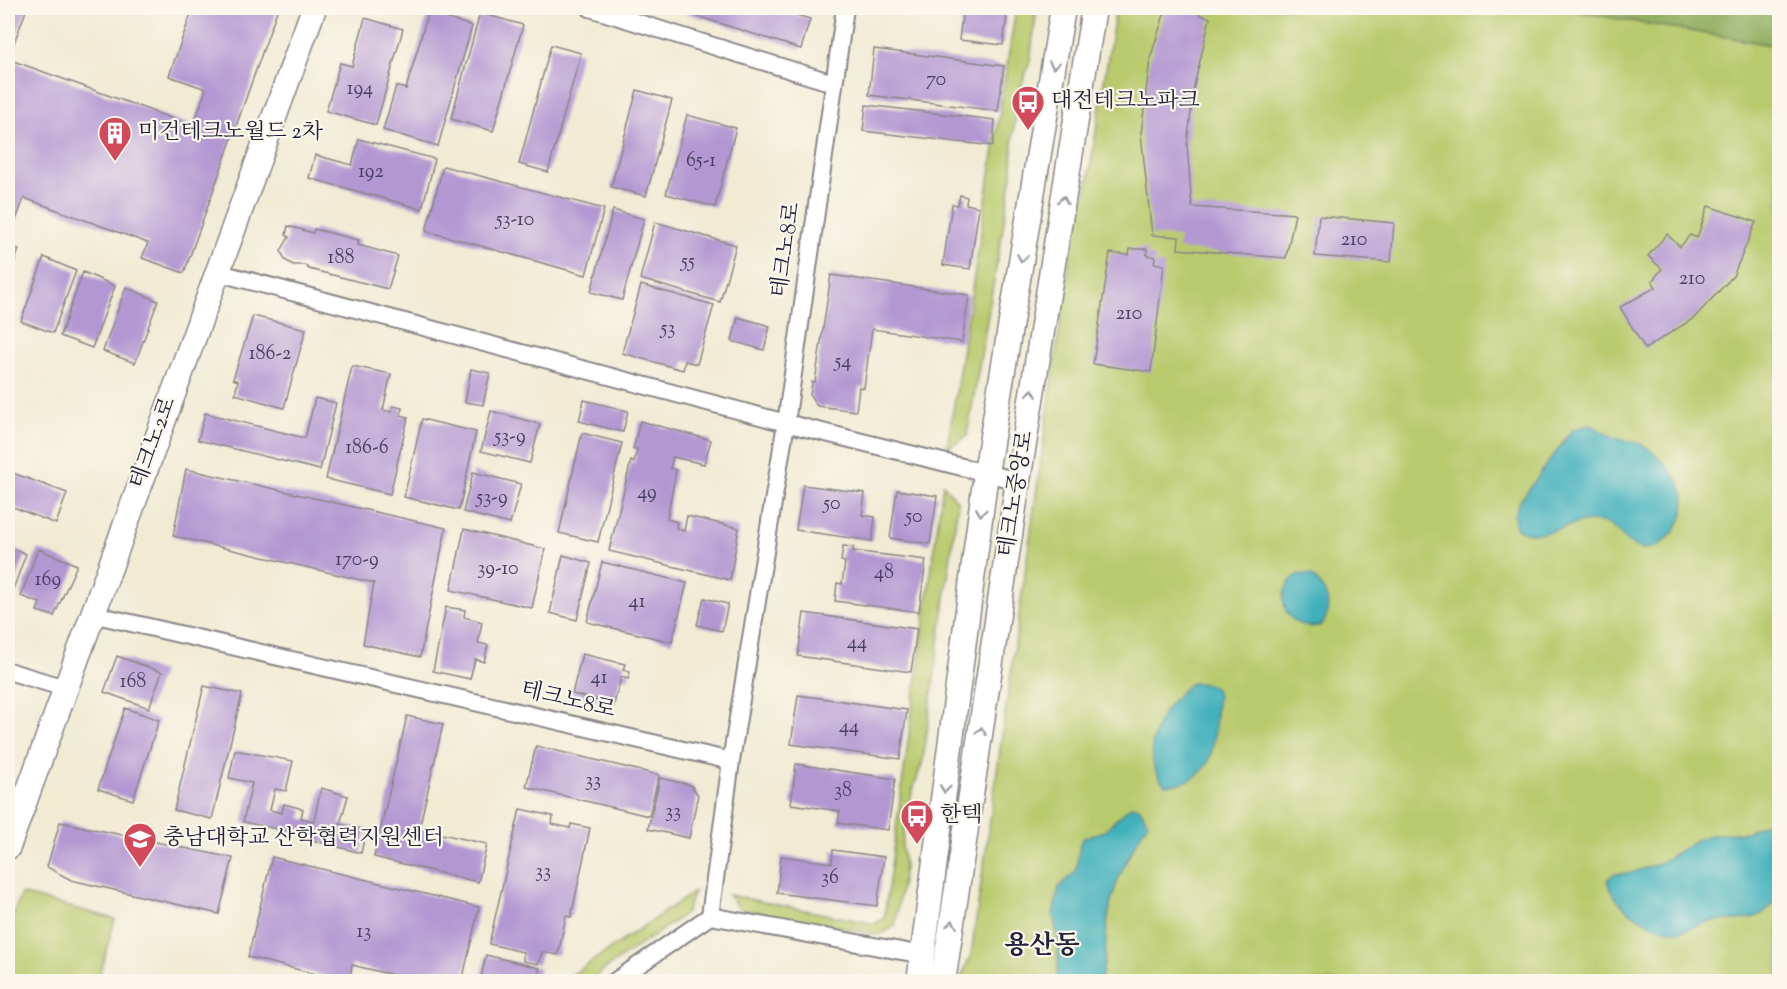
<svg xmlns="http://www.w3.org/2000/svg" width="1787" height="989" font-family="'Sorts Mill Goudy','Noto Serif KR',serif">
  <style>
    .green { fill: #b9ca6d; stroke: #6e7654; stroke-width: 1.5 }
    .forest { fill: #92ae60; stroke: #5a684e; stroke-width: 1.5 }
    .water { fill: #41b0bb; stroke: #32697b; stroke-width: 1.5 }
    .building { fill: #b297d2 }
    .lines { fill: none; stroke-linecap: round; stroke-linejoin: round }
    .street-casing { stroke: #8a8688; stroke-width: 20 }
    .secondary-casing { stroke: #8a8688; stroke-width: 27 }
    .street { stroke: #fff; stroke-width: 16 }
    .secondary { stroke: #fff; stroke-width: 24 }
    .oneway { stroke: #9c9ca7 }
    .labels { text-anchor: middle; dominant-baseline: central; stroke-width: 4.5; stroke-linejoin: round; paint-order: stroke }
    .number-label { font-size: 20px; fill: #463f61 }
    .poi-label { font-size: 22px; fill: #22223b; stroke: #fbf7ec; text-anchor: start }
    .street-label { font-size: 22px; fill: #22223b; stroke: #fbf7ec }
    .quarter-label { font-size: 26px; font-weight: bold; fill: #22223b; stroke: #fbf7ec }
  </style>
  <rect width="100%" height="100%" fill="#fbf7ec"/>
  <filter id="ink" filterUnits="userSpaceOnUse"><feTurbulence type="fractalNoise" baseFrequency=".0167" numOctaves="2"/><feDisplacementMap in="SourceGraphic" scale="12" xChannelSelector="R" yChannelSelector="G"/><feConvolveMatrix kernelMatrix="1 2 1 2 8 2 1 2 1" color-interpolation-filters="sRGB"/></filter>
  <filter id="wash" filterUnits="userSpaceOnUse"><feTurbulence type="fractalNoise" baseFrequency=".008" numOctaves="4" result="noise"/><feDisplacementMap in="SourceGraphic" scale="24" xChannelSelector="R" yChannelSelector="G"/><feGaussianBlur stdDeviation="1.35" result="paint"/><feColorMatrix in="noise" values="0 0 0 0 0 0 0 0 0 0 0 0 0 0 0 0 0 1.4 0 .05"/><feComposite in="paint" operator="in"/></filter>
  <g filter="url(#wash)">
    <rect width="100%" height="100%" fill="#f1ebd4"/>
    <!-- green -->
    <path class="green" d="M 1016,8 L 1037,8 L 1030,61 L 1019,93 L 1013,137 L 1012,175 L 967,436 L 947,449 Z
      M 1116,8 L 1555,8 L 1779,45 L 1779,981 L 959,982 L 971,955 L 1074,226 L 1086,193 Z
      M 943,484 L 958,502 L 923,760 L 908,805 L 902,845 L 904,868 L 895,926 L 880,935 L 740,909 L 728,895 L 875,924 L 884,918 Z
      M 694,892 L 686,913 L 588,981 L 563,981 Z
      M 21,894 L 115,919 L 98,981 L 8,981 L 8,928 Z"/>
    <!-- forest -->
    <path class="forest" d="M 1555,8 L 1779,8 L 1779,45 L 1766,44 Z"/>
    <!-- water -->
    <path class="water" d="M 1591,425 C 1600,430 1610,437 1619,439 C 1625,441 1632,441 1638,443 C 1646,445 1654,453 1660,459 C 1680,479 1694,500 1677,527 C 1670,538 1657,549 1644,549 C 1626,548 1618,525 1601,522 C 1572,516 1546,545 1516,528 L 1514,515 L 1520,501 L 1573,429 Z
      M 1299,574 L 1311,575 C 1327,588 1333,607 1322,625 C 1288,635 1268,594 1299,574 Z
      M 1191,683 C 1199,683 1208,683 1214,688 C 1221,696 1216,702 1216,711 C 1214,749 1214,783 1165,785 C 1136,753 1161,705 1191,683 Z
      M 1131,806 L 1139,807 L 1148,822 C 1131,851 1115,878 1109,912 C 1104,935 1108,960 1100,981 L 1062,981 L 1057,978 L 1059,944 L 1053,915 L 1059,887 L 1076,871 L 1080,843 L 1083,838 L 1104,831 Z
      M 1779,816 L 1779,897 C 1773,904 1765,914 1755,917 C 1741,922 1723,919 1708,922 C 1699,924 1687,932 1677,931 C 1651,929 1611,907 1608,879 L 1614,874 L 1631,873 L 1662,862 L 1698,839 L 1710,835 L 1747,832 Z"/>
    <g id="blocks">
      <!-- building -->
      <path class="building" d="M 8,8 L 27,8 L 8,59 L 193,126 L 206,89 L 169,76 L 193,8 L 278,8 L 184,273 L 142,258 L 148,243 L 24,198 L 13,228 L 8,226 Z
        M 671,8 L 773,8 L 810,19 L 801,49 Z
        M 963,8 L 1008,8 L 1003,45 L 959,40 Z
        M 1166,8 L 1182,8 L 1210,18 L 1194,86 L 1187,145 L 1192,207 L 1295,214 L 1286,258 L 1178,249 L 1179,237 L 1152,235 L 1141,134 L 1150,59 Z
        M 428,13 L 472,26 L 438,146 L 383,130 L 396,86 L 406,89 Z
        M 480,13 L 523,25 L 493,131 L 451,119 Z
        M 365,18 L 403,29 L 376,125 L 326,111 L 340,63 L 352,66 Z
        M 551,45 L 581,53 L 548,172 L 519,164 Z
        M 874,49 L 1004,66 L 998,111 L 869,95 Z
        M 637,90 L 672,100 L 646,196 L 611,187 Z
        M 866,105 L 995,120 L 993,146 L 863,131 Z
        M 687,115 L 736,128 L 715,207 L 666,194 Z
        M 359,139 L 435,159 L 422,209 L 309,178 L 315,155 L 352,165 Z
        M 443,166 L 604,209 L 586,275 L 426,231 Z
        M 960,195 L 967,197 L 966,204 L 979,207 L 970,269 L 943,265 L 952,204 L 958,205 Z
        M 1708,206 L 1756,222 L 1733,276 L 1694,318 L 1645,349 L 1620,307 L 1656,287 L 1652,281 L 1662,269 L 1648,256 L 1667,234 L 1680,247 L 1690,235 L 1697,238 Z
        M 613,210 L 644,219 L 622,300 L 591,292 Z
        M 1319,216 L 1394,223 L 1391,262 L 1315,256 Z
        M 655,222 L 736,245 L 720,302 L 640,279 Z
        M 288,226 L 313,233 L 314,229 L 359,240 L 358,245 L 398,256 L 388,289 L 309,269 L 305,265 L 293,265 L 285,260 L 281,251 L 289,237 L 286,235 Z
        M 8,246 L 19,249 L 8,283 Z
        M 1130,249 L 1147,249 L 1147,255 L 1155,257 L 1154,263 L 1164,265 L 1151,372 L 1093,364 L 1110,253 L 1129,255 Z
        M 44,257 L 76,271 L 53,333 L 21,321 Z
        M 83,272 L 115,286 L 92,348 L 60,336 Z
        M 831,275 L 969,295 L 962,342 L 872,329 L 864,388 L 859,387 L 856,411 L 817,406 L 810,395 L 812,382 L 815,382 Z
        M 641,285 L 714,305 L 697,364 L 685,361 L 683,370 L 622,353 Z
        M 126,287 L 158,301 L 135,363 L 103,351 Z
        M 253,316 L 306,329 L 284,408 L 235,394 L 238,381 L 233,379 Z
        M 738,317 L 770,326 L 764,350 L 732,341 Z
        M 352,366 L 391,374 L 383,410 L 392,412 L 393,406 L 402,408 L 401,415 L 408,417 L 390,494 L 326,479 Z
        M 471,369 L 490,373 L 483,405 L 465,402 Z
        M 315,398 L 336,403 L 320,470 L 198,440 L 205,413 L 305,438 Z
        M 584,400 L 628,411 L 623,432 L 579,421 Z
        M 491,411 L 540,424 L 530,463 L 481,451 Z
        M 422,419 L 476,432 L 459,510 L 404,497 Z
        M 640,421 L 711,440 L 704,464 L 673,457 L 670,468 L 676,470 L 667,519 L 677,522 L 676,528 L 684,531 L 687,516 L 739,528 L 730,580 L 609,551 L 631,461 L 634,463 L 637,449 L 633,449 Z
        M 582,433 L 622,443 L 598,542 L 559,533 Z
        M 186,469 L 446,528 L 420,657 L 363,644 L 374,583 L 173,536 Z
        M 10,472 L 67,493 L 56,524 L 8,505 L 8,479 Z
        M 473,472 L 521,484 L 510,524 L 463,512 Z
        M 803,485 L 865,493 L 862,515 L 875,517 L 872,541 L 796,530 Z
        M 897,490 L 937,496 L 930,544 L 890,538 Z
        M 464,529 L 545,549 L 532,608 L 451,590 Z
        M 8,546 L 26,554 L 12,592 L 8,590 Z
        M 843,546 L 853,547 L 853,551 L 926,560 L 919,612 L 835,601 L 837,583 L 842,584 L 845,562 L 841,561 Z
        M 38,549 L 77,565 L 54,616 L 37,611 L 40,603 L 21,596 Z
        M 563,555 L 591,563 L 577,620 L 550,613 Z
        M 602,562 L 687,583 L 672,642 L 587,622 Z
        M 704,598 L 728,604 L 722,631 L 697,625 Z
        M 446,607 L 465,610 L 464,617 L 482,622 L 478,643 L 488,645 L 484,662 L 475,659 L 470,679 L 433,671 Z
        M 804,613 L 917,629 L 911,672 L 798,656 Z
        M 582,654 L 625,664 L 623,670 L 630,672 L 628,679 L 621,677 L 614,704 L 572,694 Z
        M 117,656 L 162,672 L 149,708 L 104,692 Z
        M 204,686 L 242,694 L 212,819 L 174,810 Z
        M 798,695 L 907,710 L 900,759 L 791,744 Z
        M 125,708 L 159,720 L 133,800 L 98,789 Z
        M 407,716 L 443,724 L 419,829 L 487,844 L 478,882 L 374,857 Z
        M 536,746 L 659,775 L 649,816 L 526,787 Z
        M 235,750 L 293,761 L 286,791 L 275,789 L 270,810 L 282,813 L 284,804 L 303,809 L 301,818 L 314,821 L 321,788 L 348,796 L 340,824 L 366,830 L 361,853 L 312,840 L 313,836 L 243,822 L 252,783 L 229,778 Z
        M 796,764 L 895,779 L 888,830 L 838,823 L 840,811 L 791,804 Z
        M 660,778 L 691,785 L 698,795 L 689,838 L 648,829 Z
        M 520,809 L 553,816 L 552,824 L 570,828 L 571,824 L 590,828 L 571,917 L 566,916 L 558,955 L 542,952 L 538,964 L 523,961 L 523,952 L 489,944 Z
        M 60,822 L 233,858 L 219,914 L 71,880 L 47,867 Z
        M 833,850 L 884,857 L 877,906 L 777,893 L 781,856 L 832,863 Z
        M 272,857 L 479,907 L 462,982 L 421,982 L 352,965 L 349,982 L 336,982 L 336,979 L 248,957 Z
        M 486,955 L 540,968 L 536,982 L 480,982 Z"/>
    </g>
  </g>
  <g filter="url(#ink)">
    <use href="#blocks" fill-opacity="0" stroke="#8a8688" stroke-width="1.5"/>
    <g class="lines">
      <defs>
        <path id="street" d="M 590,8 L 833,83
          M 216,272 L 786,423 L 1018,481
          M 92,614 L 731,761
          M 8,671 L 65,688
          M 710,916 L 923,955
          M 614,982 L 710,916 L 731,761 L 786,423 L 845,8"/>
        <path id="secondary" d="M 8,847 L 314,8
          M 919,982 L 986,473 L 1063,8
          M 943,982 L 1018,481 L 1094,8"/>
      </defs>
      <!-- street casing -->
      <use href="#street" class="street-casing"/>
      <!-- secondary casing -->
      <use href="#secondary" class="secondary-casing"/>
      <!-- street -->
      <use href="#street" class="street"/>
      <!-- secondary -->
      <use href="#secondary" class="secondary"/>
    </g>
    <!-- one-way arrows -->
    <defs><path id="oneway-chevron" d="M-2-3.5L2.5 0L-2 3.5" fill="none" stroke-width="1.6" stroke-linecap="round" stroke-linejoin="round" transform="scale(1.5)"/></defs>
    <g class="oneway">
      <use href="#oneway-chevron" transform="translate(1054 65) rotate(99)"/>
      <use href="#oneway-chevron" transform="translate(1063 200) rotate(-81)"/>
      <use href="#oneway-chevron" transform="translate(1022 258) rotate(99)"/>
      <use href="#oneway-chevron" transform="translate(1032 393) rotate(-81)"/>
      <use href="#oneway-chevron" transform="translate(981 512) rotate(98)"/>
      <use href="#oneway-chevron" transform="translate(981 731) rotate(-81)"/>
      <use href="#oneway-chevron" transform="translate(945 789) rotate(98)"/>
      <use href="#oneway-chevron" transform="translate(952 924) rotate(-81)"/>
    </g>
  </g>
  <!-- icons -->
  <defs>
    <symbol id="bus-pin" viewBox="-11 -11 22 30"><path d="M0 17L-7.5 6A9.5 9.5 0 1 1 7.5 6Z" fill="#d1495b" stroke="#fbf7ec"/><path d="M-5-6H5V4H4V6H2V4H-2V6H-4V4H-5ZM-3.5-4V0h7V-4ZM-3.5 1.2v1.5H-2V1.2ZM2 1.2v1.5H3.5V1.2Z" fill="#fff"/></symbol>
    <symbol id="building-pin" viewBox="-11 -11 22 30"><path d="M0 17L-7.5 6A9.5 9.5 0 1 1 7.5 6Z" fill="#d1495b" stroke="#fbf7ec"/><path d="M-4-6H4V6H1V3H-1V6H-4ZM-2.5-4.3h1.7v1.8h-1.7ZM.8-4.3h1.7v1.8H.8ZM-2.5-1h1.7V.8h-1.7ZM.8-1h1.7V.8H.8Z" fill="#fff"/></symbol>
    <symbol id="university-pin" viewBox="-11 -11 22 30"><path d="M0 17L-7.5 6A9.5 9.5 0 1 1 7.5 6Z" fill="#d1495b" stroke="#fbf7ec"/><path d="M0-5L7-2L0 1L-7-2ZM-4 1L0 2.5L4 1V4Q0 6-4 4Z" fill="#fff"/></symbol>
  </defs>
  <g fill-rule="evenodd">
    <use href="#bus-pin" x="1009" y="83" width="38" height="52"/>
    <use href="#building-pin" x="96" y="114" width="38" height="52"/>
    <use href="#bus-pin" x="898" y="797" width="38" height="52"/>
    <use href="#university-pin" x="121" y="820" width="38" height="52"/>
  </g>
  <g class="labels">
    <!-- number labels -->
    <g class="number-label">
      <text x="936" y="80">70</text>
      <text x="360" y="89">194</text>
      <text x="701" y="161">65-1</text>
      <text x="371" y="172">192</text>
      <text x="515" y="220">53-10</text>
      <text x="1354" y="240">210</text>
      <text x="341" y="258">188</text>
      <text x="688" y="262">55</text>
      <text x="1692" y="279">210</text>
      <text x="1129" y="314">210</text>
      <text x="668" y="329">53</text>
      <text x="270" y="354">186-2</text>
      <text x="843" y="362">54</text>
      <text x="510" y="437">53-9</text>
      <text x="367" y="448">186-6</text>
      <text x="647" y="493">49</text>
      <text x="492" y="498">53-9</text>
      <text x="832" y="504">50</text>
      <text x="914" y="517">50</text>
      <text x="357" y="560">170-9</text>
      <text x="498" y="569">39-10</text>
      <text x="884" y="573">48</text>
      <text x="48" y="580">169</text>
      <text x="637" y="602">41</text>
      <text x="857" y="643">44</text>
      <text x="599" y="678">41</text>
      <text x="133" y="682">168</text>
      <text x="849" y="727">44</text>
      <text x="593" y="781">33</text>
      <text x="843" y="791">38</text>
      <text x="673" y="812">33</text>
      <text x="543" y="872">33</text>
      <text x="830" y="878">36</text>
      <text x="364" y="932">13</text>
    </g>
    <!-- poi labels -->
    <g class="poi-label">
      <text x="1051" y="102">대전테크노파크</text>
      <text x="138" y="133">미건테크노월드 2차</text>
      <text x="940" y="816">한텍</text>
      <text x="163" y="839">충남대학교 산학협력지원센터</text>
    </g>
    <!-- street labels -->
    <g class="street-label">
      <text transform="translate(787 250) rotate(-82)">테크노8로</text>
      <text transform="translate(154 443) rotate(-70)">테크노2로</text>
      <text transform="translate(1017 494) rotate(-81)">테크노중앙로</text>
      <text transform="translate(568 701) rotate(13)">테크노8로</text>
    </g>
    <!-- quarter labels -->
    <g class="quarter-label">
      <text x="1042" y="946">용산동</text>
    </g>
  </g>
  <!-- margin -->
  <rect width="1787" height="989" fill="none" stroke="#fbf7ec" stroke-width="30"/>
</svg>
